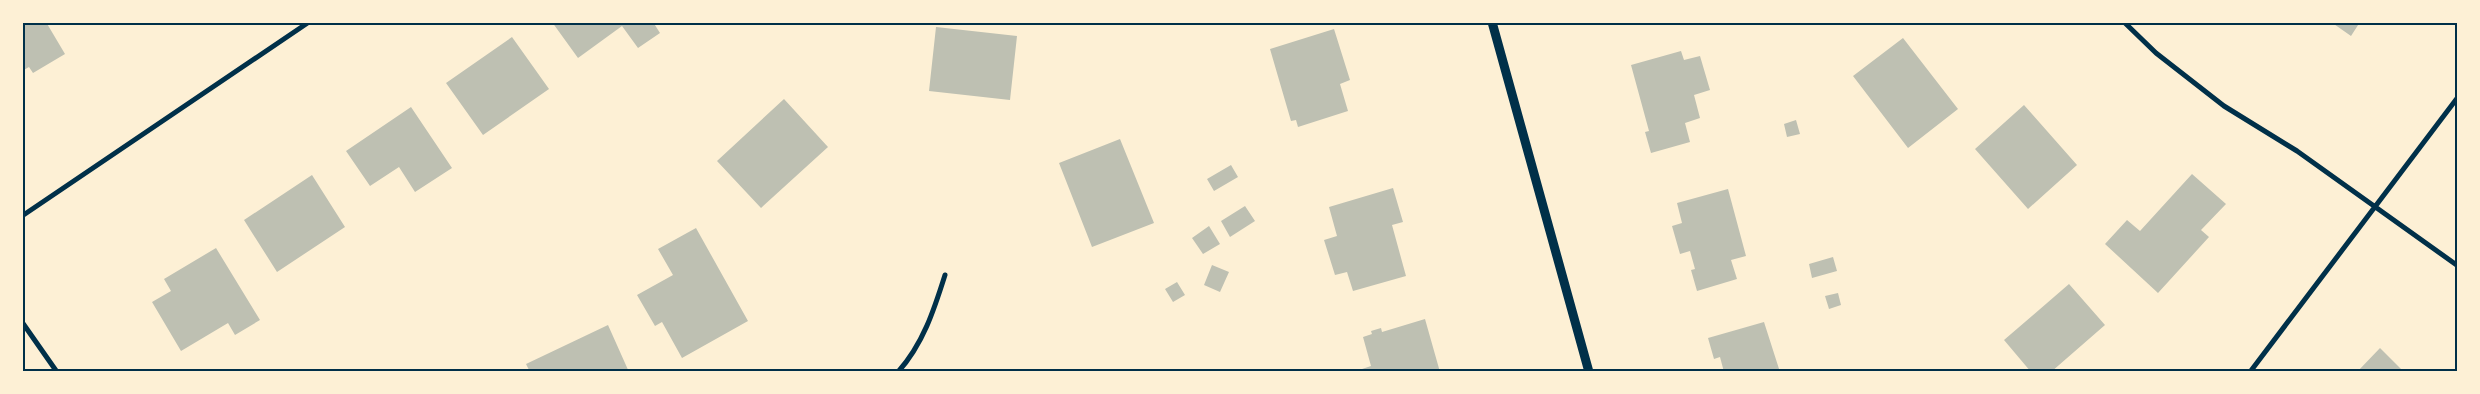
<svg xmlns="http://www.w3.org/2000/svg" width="2480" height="394" font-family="'Source Sans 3',sans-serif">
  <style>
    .building { fill: #bec0b2 }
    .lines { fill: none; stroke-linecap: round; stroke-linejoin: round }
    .minor { stroke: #003049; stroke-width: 5 }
    .tertiary { stroke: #003049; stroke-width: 9 }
    .neatline { fill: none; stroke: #003049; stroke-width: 2 }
  </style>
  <rect width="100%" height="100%" fill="#fdf0d5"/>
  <!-- building -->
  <path class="building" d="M 22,22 L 46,22 L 65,54 L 33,73 L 29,67 L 22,71 Z
    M 552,22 L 653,22 L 660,33 L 638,48 L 622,26 L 578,58 Z
    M 2331,22 L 2360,22 L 2351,36 Z
    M 936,27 L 1017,36 L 1010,100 L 929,91 Z
    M 1334,29 L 1350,80 L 1340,84 L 1348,111 L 1298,127 L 1296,120 L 1291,121 L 1270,49 Z
    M 512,37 L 549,89 L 483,135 L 446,83 Z
    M 1903,38 L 1958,109 L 1908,148 L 1853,76 Z
    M 1681,51 L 1684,60 L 1700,56 L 1710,90 L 1694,95 L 1700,118 L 1685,123 L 1690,142 L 1651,153 L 1645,132 L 1649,131 L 1631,65 Z
    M 784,99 L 828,147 L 761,208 L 717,161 Z
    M 2024,105 L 2077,165 L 2028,209 L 1975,149 Z
    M 411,107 L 452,168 L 415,192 L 399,167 L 370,186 L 346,151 Z
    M 1796,120 L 1800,134 L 1787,137 L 1784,124 Z
    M 1120,139 L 1154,223 L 1092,247 L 1059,163 Z
    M 1231,165 L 1238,177 L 1214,191 L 1207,179 Z
    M 2192,174 L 2226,204 L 2201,230 L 2209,237 L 2158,293 L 2105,244 L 2127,220 L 2140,231 Z
    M 312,175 L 345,227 L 277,272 L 244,220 Z
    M 1393,188 L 1403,222 L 1392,225 L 1406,276 L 1353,291 L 1347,272 L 1335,275 L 1324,240 L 1337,236 L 1329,207 Z
    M 1728,189 L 1746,256 L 1731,260 L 1737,279 L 1697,291 L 1691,270 L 1695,269 L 1690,251 L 1680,254 L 1672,226 L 1682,223 L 1677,203 Z
    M 1245,206 L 1255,221 L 1230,237 L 1221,221 Z
    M 1209,226 L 1220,244 L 1203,254 L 1192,238 Z
    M 696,228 L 748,321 L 682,358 L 662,322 L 655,326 L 637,295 L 673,275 L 658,249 Z
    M 216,248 L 260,320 L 235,335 L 228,323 L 181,351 L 152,302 L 171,291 L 164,279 Z
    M 1833,257 L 1837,271 L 1812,278 L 1809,264 Z
    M 1212,265 L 1229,272 L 1220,292 L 1204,285 Z
    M 1177,282 L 1185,295 L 1173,302 L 1165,289 Z
    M 2069,284 L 2105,325 L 2051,372 L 2031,372 L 2004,340 Z
    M 1838,293 L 1841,305 L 1829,309 L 1825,296 Z
    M 1425,319 L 1440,372 L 1353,372 L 1371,366 L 1363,337 L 1372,334 L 1371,331 L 1381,328 L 1382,332 Z
    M 1764,322 L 1780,372 L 1724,372 L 1720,357 L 1714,359 L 1708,338 Z
    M 608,325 L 629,372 L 530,372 L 526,364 Z
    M 2380,348 L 2404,372 L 2357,372 Z"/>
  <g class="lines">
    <!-- minor -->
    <path class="minor" d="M 2124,22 L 2156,53 L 2224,106 L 2297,151 L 2458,266
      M 22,216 L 309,22
      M 22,322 L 57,372
      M 898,372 C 923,344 934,310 945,275
      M 2250,372 L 2458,97"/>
    <!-- tertiary -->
    <path class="tertiary" d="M 1492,22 L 1589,372"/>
  </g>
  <!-- border -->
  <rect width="2480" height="394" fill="none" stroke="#fdf0d5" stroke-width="48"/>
  <rect x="24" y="24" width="2432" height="346" class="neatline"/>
</svg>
